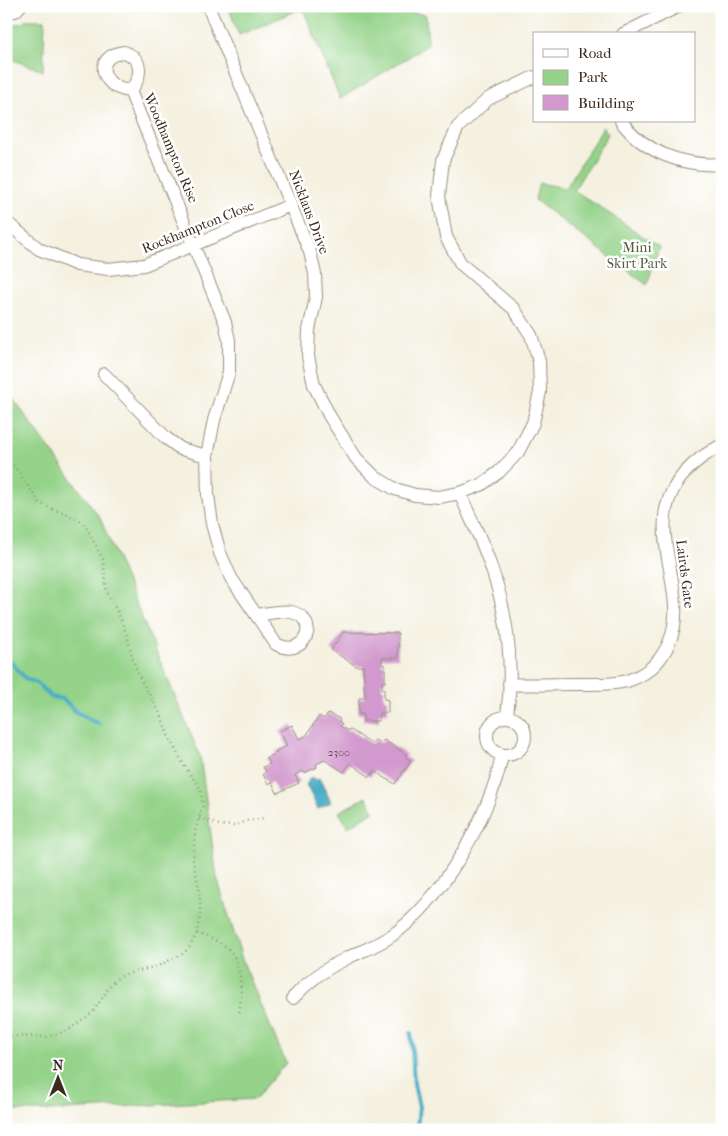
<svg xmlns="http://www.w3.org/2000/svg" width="728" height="1136" font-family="'IM FELL French Canon',serif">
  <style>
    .green { fill: #94d389; stroke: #687e54 }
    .water { fill: #49adc8; stroke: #426c73 }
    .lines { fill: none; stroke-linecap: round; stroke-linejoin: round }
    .stream { stroke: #49adc8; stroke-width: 4 }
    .building { fill: #d199ce }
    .minor-casing { stroke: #988e7f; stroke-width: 14 }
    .path { stroke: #988e7f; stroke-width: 2.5; stroke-dasharray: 1 4; stroke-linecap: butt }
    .minor { stroke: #fff; stroke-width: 12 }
    .labels { text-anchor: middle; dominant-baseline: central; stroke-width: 5; stroke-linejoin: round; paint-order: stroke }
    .number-label { font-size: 11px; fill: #60464a }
    .street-label { font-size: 14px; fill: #3b2a1e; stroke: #fff }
    .park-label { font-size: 14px; fill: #565d3e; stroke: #fff }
  </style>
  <rect width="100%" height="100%" fill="#fff"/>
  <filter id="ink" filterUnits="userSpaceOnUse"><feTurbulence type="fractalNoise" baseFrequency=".02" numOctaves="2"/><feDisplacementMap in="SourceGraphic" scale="10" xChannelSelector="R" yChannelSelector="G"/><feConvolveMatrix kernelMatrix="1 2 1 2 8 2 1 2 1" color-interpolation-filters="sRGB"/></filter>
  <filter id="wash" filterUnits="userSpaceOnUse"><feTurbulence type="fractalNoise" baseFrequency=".0096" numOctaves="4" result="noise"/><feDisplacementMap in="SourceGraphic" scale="20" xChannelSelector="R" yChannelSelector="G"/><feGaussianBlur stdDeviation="1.12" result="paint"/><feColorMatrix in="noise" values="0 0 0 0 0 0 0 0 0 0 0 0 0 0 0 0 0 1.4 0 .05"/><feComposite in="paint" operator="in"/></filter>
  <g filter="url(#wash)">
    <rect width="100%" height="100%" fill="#f4f1e0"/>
    <!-- green -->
    <path class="green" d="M 228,6 L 370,6 L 426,15 L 428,45 L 340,99 L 304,11 L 298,10 L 239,35 Z
      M 25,20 L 45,20 L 43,71 L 6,57 L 6,25 L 22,23 Z
      M 603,127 L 608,134 L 574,190 L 659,247 L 647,285 L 535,200 L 539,183 L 566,188 Z
      M 6,389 L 100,518 L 200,756 L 217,878 L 243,962 L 286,1063 L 255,1099 L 49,1111 L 6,1111 Z
      M 366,797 L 374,811 L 348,827 L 339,812 Z"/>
    <!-- water -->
    <path class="water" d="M 313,777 L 315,780 L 319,778 L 331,802 L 318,809 L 306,784 L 309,782 L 308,779 Z"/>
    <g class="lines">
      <!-- stream -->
      <path class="stream" d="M 9,660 L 26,679 L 37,683 L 51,697 L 63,699 L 76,712 L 99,724
        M 411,1033 L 414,1084 L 419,1107 L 417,1130"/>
    </g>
    <g id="blocks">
      <!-- building -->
      <path class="building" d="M 343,632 L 398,633 L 398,658 L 382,658 L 382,665 L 385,665 L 385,682 L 382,682 L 382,689 L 384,689 L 384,699 L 388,700 L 388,713 L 379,713 L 379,721 L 363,721 L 363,714 L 358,714 L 359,698 L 365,698 L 363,666 L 356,666 L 331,650 Z
        M 328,713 L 340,719 L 339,721 L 342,724 L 340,726 L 348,731 L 349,729 L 372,744 L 375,740 L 381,743 L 384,740 L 407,755 L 405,757 L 411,761 L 395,784 L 374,771 L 370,777 L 350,763 L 344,772 L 325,760 L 316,764 L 317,767 L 304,773 L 303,771 L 295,775 L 299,783 L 277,793 L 272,782 L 268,784 L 263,774 L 266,772 L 263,767 L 270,764 L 267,758 L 277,753 L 276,751 L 287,746 L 280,731 L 292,725 L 299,739 L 306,736 L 319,716 L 324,719 Z"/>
    </g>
  </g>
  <g filter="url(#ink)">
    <use href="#blocks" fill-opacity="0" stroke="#988e7f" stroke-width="1"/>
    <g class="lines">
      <defs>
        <path id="minor" d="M 208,6 L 310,252 L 315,274 L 316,297 L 309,330 L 308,356 L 314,385 L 330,417 L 356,458 L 375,477 L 395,489 L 415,495 L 439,497 L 460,493 L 481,485 L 499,472 L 518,452 L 533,423 L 540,392 L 539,361 L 531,335 L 514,309 L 461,264 L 446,237 L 439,196 L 443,160 L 458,127 L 488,99 L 534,77
          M 6,13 L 15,11 L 20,6
          M 623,34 L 679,6
          M 124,52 C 144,59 142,77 130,91 C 101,88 92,56 124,52 Z
          M 130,91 L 225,322 L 229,340 L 229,372 L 214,420 L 207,456 L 208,495 L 212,524 L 220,553 L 231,578 L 276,644 C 306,660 321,618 291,612 C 282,610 265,614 256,615
          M 621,121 C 644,152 683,167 722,164
          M 6,222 L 39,249 L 77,265 L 108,269 L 144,265 L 291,205
          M 104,374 L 166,438 L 181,449 L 207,456
          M 460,493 C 469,516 481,538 489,561 C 507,610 514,664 507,716
          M 509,684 C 532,685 555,684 578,684 C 594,684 612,685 627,681 C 642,676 655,667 663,654 C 693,610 657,556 666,509 C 673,478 695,459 722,445
          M487 736a19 19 0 1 1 38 0a19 19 0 1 1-38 0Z
          M 293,998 C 308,981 326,968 347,958 C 362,951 378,945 391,936 C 441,902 492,813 502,755"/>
      </defs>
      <!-- minor casing -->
      <use href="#minor" class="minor-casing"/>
      <!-- path -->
      <path class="path" d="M 268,6 L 308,8 L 316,6
        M 6,458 L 15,467 L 39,502 L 52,509 L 65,513 L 82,522 L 86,527 L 103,559 L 107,592 L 118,613 L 127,635 L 133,660 L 141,680 L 161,715 L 169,738 L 185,767 L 198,785 L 201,792 L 203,805 L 195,831 L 193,861 L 200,893 L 200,915 L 197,933 L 189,948 L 182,954 L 158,966 L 126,974 L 116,979 L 110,986 L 93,1012 L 67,1031 L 47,1037 L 6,1036
        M 199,818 L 219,825 L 234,826 L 246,821 L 265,818
        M 197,933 C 208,937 221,942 229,950 C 243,965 242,996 239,1014"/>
      <!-- minor -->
      <use href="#minor" class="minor"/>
    </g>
  </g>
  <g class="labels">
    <!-- number labels -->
    <g class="number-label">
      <text x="339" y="752">2300</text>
    </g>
    <!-- street labels -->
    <g class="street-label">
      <text transform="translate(171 148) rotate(67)">Woodhampton Rise</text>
      <text transform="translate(309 212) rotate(69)">Nicklaus Drive</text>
      <text transform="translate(198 227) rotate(-22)">Rockhampton Close</text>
      <text transform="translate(685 574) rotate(83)">Lairds Gate</text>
    </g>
    <!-- park labels -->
    <g class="park-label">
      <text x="637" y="247">Mini<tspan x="637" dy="16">Skirt Park</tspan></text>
    </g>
  </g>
  <!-- margin -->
  <rect width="728" height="1136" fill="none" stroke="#fff" stroke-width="25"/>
  <!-- legend -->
  <rect x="533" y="32" width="162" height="90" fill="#ffffff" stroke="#b1aaa5"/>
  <rect x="543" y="49" width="25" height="8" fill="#ffffff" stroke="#b1aaa5"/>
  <text x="578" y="58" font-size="15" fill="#3b2a1e">Road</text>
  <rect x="543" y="70" width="25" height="15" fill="#94d389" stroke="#b1aaa5"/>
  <text x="578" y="82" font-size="15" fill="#3b2a1e">Park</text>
  <rect x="543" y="95" width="25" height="15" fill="#d199ce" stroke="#b1aaa5"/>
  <text x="578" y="108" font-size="15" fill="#3b2a1e">Building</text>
  <!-- north arrow -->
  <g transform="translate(58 1078)" stroke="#ffffff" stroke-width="4" paint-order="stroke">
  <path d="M0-4L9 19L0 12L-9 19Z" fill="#3b2a1e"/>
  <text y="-8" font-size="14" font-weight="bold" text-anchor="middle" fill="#3b2a1e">N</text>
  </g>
</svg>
